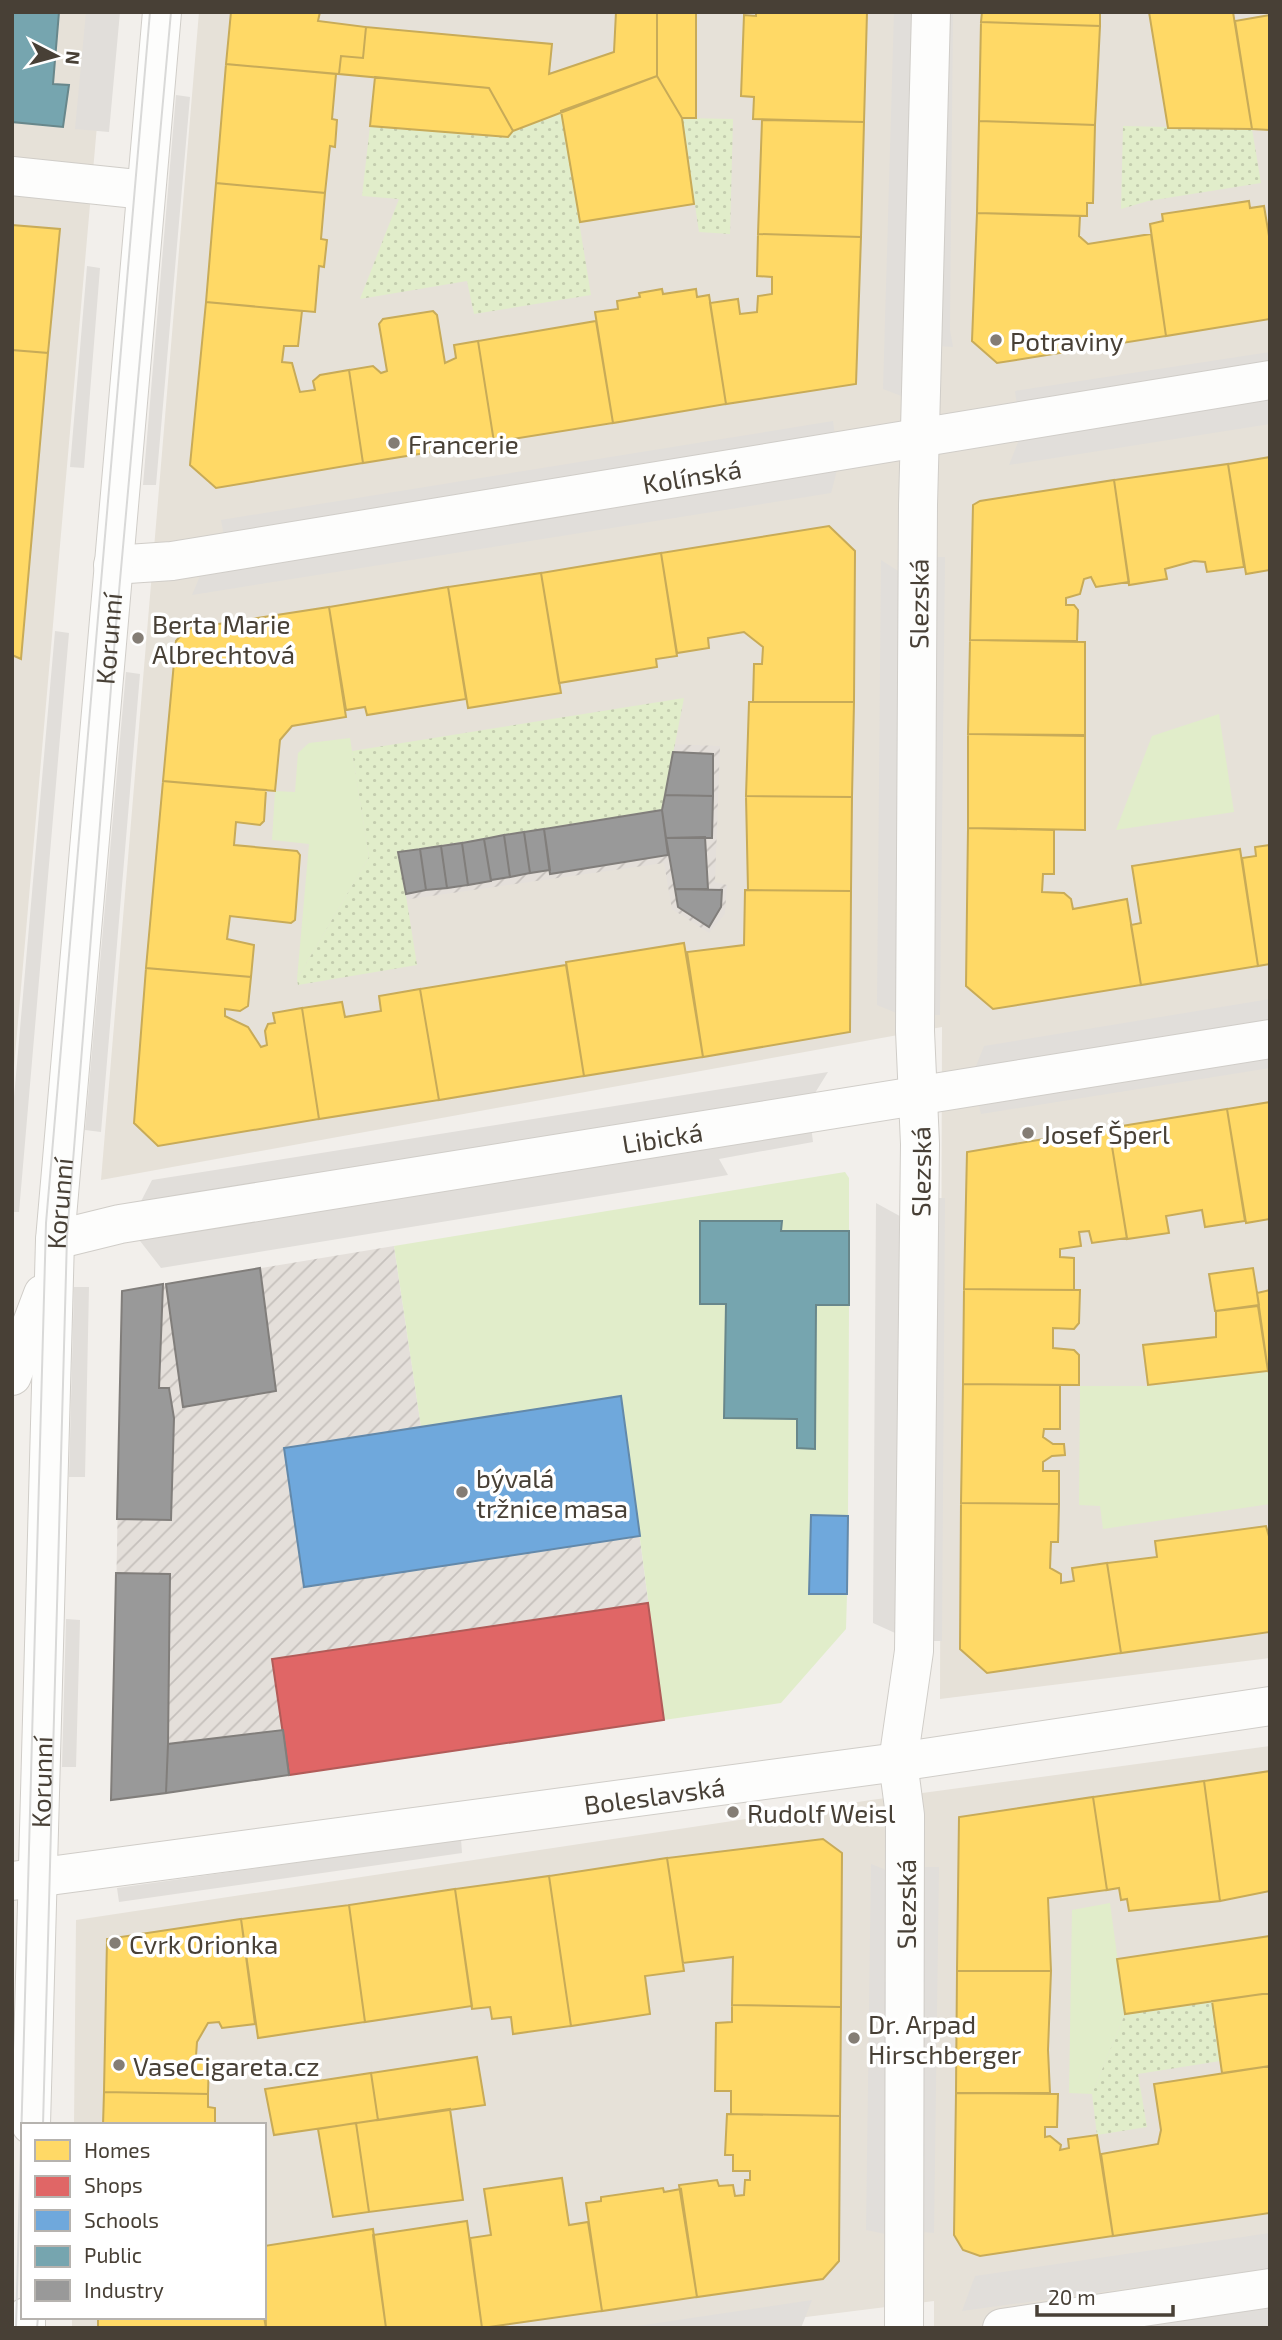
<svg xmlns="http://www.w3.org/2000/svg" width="1282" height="2340" font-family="'Exo 2',sans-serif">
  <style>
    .residential { fill: #e6e1d8 }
    .industrial { fill: url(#industrial-furrows) }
    .green { fill: #e1edca }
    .garden { fill: url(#garden-dots) }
    .parking { fill: #e1deda }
    .homes { fill: #ffd966; stroke: #c8ab58; stroke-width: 2 }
    .shops { fill: #e06666; stroke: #b25b58; stroke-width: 2 }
    .schools { fill: #6fa8dc; stroke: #6389aa; stroke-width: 2 }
    .public { fill: #76a5af; stroke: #68878b; stroke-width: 2 }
    .industry { fill: #999; stroke: #817e7b; stroke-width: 2 }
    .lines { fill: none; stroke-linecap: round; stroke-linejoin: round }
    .minor-casing { stroke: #d0cdc8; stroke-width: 40 }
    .minor { stroke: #fdfdfc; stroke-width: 38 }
    .tram { stroke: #d9d9d8; stroke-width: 2 }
    .poi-dot { fill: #847d75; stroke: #fff; stroke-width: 2.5 }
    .labels { text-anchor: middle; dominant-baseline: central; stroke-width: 7; stroke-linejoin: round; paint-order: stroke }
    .poi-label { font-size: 26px; fill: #484036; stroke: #fff; text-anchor: start }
    .street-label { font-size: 26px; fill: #484036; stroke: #fff }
  </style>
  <defs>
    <pattern id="industrial-furrows" width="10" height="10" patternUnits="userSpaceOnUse" patternTransform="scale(1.75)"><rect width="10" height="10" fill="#e4dfda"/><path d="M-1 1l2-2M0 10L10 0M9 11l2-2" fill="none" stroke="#c5c0bc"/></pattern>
    <pattern id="garden-dots" width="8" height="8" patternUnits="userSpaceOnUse" patternTransform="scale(1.75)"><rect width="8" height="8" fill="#e1edca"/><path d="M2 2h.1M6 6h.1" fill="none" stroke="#c3ccae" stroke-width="1.8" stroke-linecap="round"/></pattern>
  </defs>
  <rect width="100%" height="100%" fill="#f2efeb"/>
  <!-- residential -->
  <path class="residential" d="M 12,12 L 107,12 L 12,1090 Z
    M 199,12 L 1270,12 L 1270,1658 L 940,1699 L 942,1027 L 101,1180 Z
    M 1270,1746 L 1270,2328 L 934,2328 L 934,2301 L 717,2328 L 72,2328 L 72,2317 L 264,2317 L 264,2125 L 74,2125 L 76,1920 L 871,1800 Z"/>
  <!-- industrial -->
  <path class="industrial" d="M 667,744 L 720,746 L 715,882 L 727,885 L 725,914 L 709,933 L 672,909 L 664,863 L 396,901 L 390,850 Z
    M 394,1246 L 421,1426 L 621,1396 L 664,1720 L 112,1800 L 122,1291 Z"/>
  <!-- green -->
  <path class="green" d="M 1219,714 L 1234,812 L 1116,830 L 1152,736 Z
    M 350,738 L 369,857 L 297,979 L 309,844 L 272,840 L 275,791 L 295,792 L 298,753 L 309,743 Z
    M 845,1172 L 849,1178 L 849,1231 L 781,1230 L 781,1222 L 700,1221 L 700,1304 L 726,1304 L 725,1418 L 797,1418 L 797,1448 L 815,1449 L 816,1305 L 849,1305 L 848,1516 L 811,1516 L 809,1593 L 847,1594 L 846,1629 L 781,1703 L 664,1720 L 621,1396 L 421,1427 L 394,1246 Z
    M 1270,1371 L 1270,1504 L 1103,1529 L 1100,1506 L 1079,1505 L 1080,1386 L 1150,1386 Z
    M 1110,1903 L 1125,2014 L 1092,2094 L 1069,2093 L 1072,1910 Z"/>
  <!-- garden -->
  <path class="garden" d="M 561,111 L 591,295 L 474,314 L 467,281 L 360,299 L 399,199 L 362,196 L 370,126 L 508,137 L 513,131 Z
    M 682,118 L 733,119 L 730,234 L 699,232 Z
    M 1123,126 L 1252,129 L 1261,183 L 1148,201 L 1121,209 Z
    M 684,698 L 662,810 L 399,852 L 417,965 L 298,985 L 297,979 L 369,857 L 352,751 Z
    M 1212,2001 L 1220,2061 L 1138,2074 L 1147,2127 L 1097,2135 L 1092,2094 L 1125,2014 Z"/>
  <!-- parking -->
  <path class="parking" d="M 86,12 L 120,12 L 109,132 L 75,129 Z
    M 894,12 L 919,12 L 912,400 L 883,389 Z
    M 940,12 L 953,12 L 950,330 L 953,347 L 937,346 Z
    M 176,95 L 190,97 L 156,485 L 143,485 Z
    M 87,266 L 100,268 L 84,468 L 70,467 Z
    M 1270,352 L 1270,365 L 1017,406 L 1015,391 Z
    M 1270,393 L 1270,424 L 1009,465 L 1022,432 Z
    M 833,421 L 835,436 L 224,536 L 221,520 Z
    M 839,462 L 831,493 L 192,595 L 205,564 Z
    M 931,557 L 945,557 L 940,1015 L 927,1015 Z
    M 881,560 L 909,578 L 906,1017 L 877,1005 Z
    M 55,631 L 69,633 L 19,1212 L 12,1212 L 12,1120 Z
    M 126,672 L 140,674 L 101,1132 L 85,1130 Z
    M 1270,999 L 1270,1029 L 972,1076 L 984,1046 Z
    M 1270,1054 L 1270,1068 L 981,1114 L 978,1101 Z
    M 828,1072 L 810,1101 L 136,1211 L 152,1180 Z
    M 811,1126 L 813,1142 L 719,1159 L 728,1175 L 161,1268 L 137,1237 Z
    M 931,1198 L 945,1198 L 942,1641 L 928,1641 Z
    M 876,1203 L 907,1220 L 904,1637 L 873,1623 Z
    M 74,1287 L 89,1287 L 85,1477 L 69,1477 Z
    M 66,1619 L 80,1620 L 76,1767 L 62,1767 Z
    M 461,1839 L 462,1853 L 119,1902 L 117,1888 Z
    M 871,1864 L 899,1875 L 895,2236 L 866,2230 Z
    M 925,1867 L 939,1867 L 934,2233 L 921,2232 Z
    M 1270,2233 L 1270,2269 L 962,2311 L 975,2276 Z
    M 812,2300 L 801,2328 L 624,2328 Z
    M 1270,2302 L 1270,2328 L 1089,2328 Z"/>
  <!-- homes -->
  <path class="homes" d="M 231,12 L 320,12 L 318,21 L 366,27 L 363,58 L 341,56 L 339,74 L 226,64 Z
    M 616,12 L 657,12 L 657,76 L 513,131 L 489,88 L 339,74 L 341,56 L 363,58 L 366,27 L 552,44 L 549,74 L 614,52 Z
    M 657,12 L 696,12 L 696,118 L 682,118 L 657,76 Z
    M 756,12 L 867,12 L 864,122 L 753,119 L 754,97 L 741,96 L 744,15 L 756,16 Z
    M 982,12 L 1100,12 L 1100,26 L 981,22 Z
    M 1149,12 L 1233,12 L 1252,129 L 1168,128 Z
    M 1270,15 L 1270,130 L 1252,129 L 1235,21 Z
    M 981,22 L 1100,26 L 1095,125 L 979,121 Z
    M 226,64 L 336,74 L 332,119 L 337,120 L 335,147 L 330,146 L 325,193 L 216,183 Z
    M 657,76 L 682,118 L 694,204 L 580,222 L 561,111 Z
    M 375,77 L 489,88 L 513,131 L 508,137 L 370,126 Z
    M 762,120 L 864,122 L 861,237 L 758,234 Z
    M 979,121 L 1095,125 L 1093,203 L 1087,203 L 1087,216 L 977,213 Z
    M 216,183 L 325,193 L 321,239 L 327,240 L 324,267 L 319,266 L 315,312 L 206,302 Z
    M 1249,201 L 1250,208 L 1264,206 L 1270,242 L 1270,319 L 1166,336 L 1150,224 L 1163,221 L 1162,214 Z
    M 977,213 L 1080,216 L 1079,236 L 1088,244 L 1151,234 L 1166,336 L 997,363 L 972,341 Z
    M 12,225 L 60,229 L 48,353 L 12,350 Z
    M 758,234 L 861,237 L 856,384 L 726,404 L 710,303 L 738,299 L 740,314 L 757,312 L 758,296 L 772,294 L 772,277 L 757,276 Z
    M 662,289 L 663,294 L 696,289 L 697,297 L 709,295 L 726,404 L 613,423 L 595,312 L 618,309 L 617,301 L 640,297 L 639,293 Z
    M 206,302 L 302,311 L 298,346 L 284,346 L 282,362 L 292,363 L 300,392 L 315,390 L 313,381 L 320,375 L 349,370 L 363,463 L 216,488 L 190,465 Z
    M 433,311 L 437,315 L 445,363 L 456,358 L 454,345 L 478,341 L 494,442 L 363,463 L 349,370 L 373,366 L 381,373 L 387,371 L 379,324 L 383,319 Z
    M 596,321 L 613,423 L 494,442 L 478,341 Z
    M 12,350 L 48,353 L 21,659 L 12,655 Z
    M 1270,457 L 1270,570 L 1246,574 L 1228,464 Z
    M 1228,464 L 1244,567 L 1207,572 L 1205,562 L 1194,561 L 1165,569 L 1167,579 L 1129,585 L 1114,480 Z
    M 1114,480 L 1129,582 L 1096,587 L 1091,577 L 1084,579 L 1080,594 L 1066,598 L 1066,605 L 1074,605 L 1078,610 L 1077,641 L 970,640 L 973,505 L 980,501 Z
    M 829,526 L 855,551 L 854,702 L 753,702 L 754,664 L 762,664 L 763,647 L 744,632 L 708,638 L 709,648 L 677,653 L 661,553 Z
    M 661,553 L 677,656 L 656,659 L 657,667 L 559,683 L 541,573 Z
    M 541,573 L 561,693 L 468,708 L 448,587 Z
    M 448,587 L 466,699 L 367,715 L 365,707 L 346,710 L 329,607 Z
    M 329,607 L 346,717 L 292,726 L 280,740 L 275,791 L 163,781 L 176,641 L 186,629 Z
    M 970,640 L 1085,642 L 1085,735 L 968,734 Z
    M 749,702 L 854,702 L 852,797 L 746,796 Z
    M 968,734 L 1085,736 L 1085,830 L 968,828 Z
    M 163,781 L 266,790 L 264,821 L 260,825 L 236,822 L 234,845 L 297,851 L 300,855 L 295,920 L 291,923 L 230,916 L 227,939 L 254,945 L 251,977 L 146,968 Z
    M 746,796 L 852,797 L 851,891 L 748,890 Z
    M 968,828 L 1054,830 L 1054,874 L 1043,874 L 1042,892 L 1064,893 L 1071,899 L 1073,909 L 1127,899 L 1141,985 L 993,1009 L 966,986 Z
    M 1270,845 L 1270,964 L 1258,966 L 1242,858 L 1256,856 L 1255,847 Z
    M 1240,849 L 1258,966 L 1141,985 L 1131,925 L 1141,923 L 1132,866 Z
    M 745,890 L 851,891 L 850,1032 L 703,1057 L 687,952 L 744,945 Z
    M 684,943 L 703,1057 L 584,1076 L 566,962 Z
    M 566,965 L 584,1076 L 439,1100 L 420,989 Z
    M 146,968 L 251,977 L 248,1006 L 240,1011 L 225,1009 L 225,1016 L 248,1027 L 261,1047 L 267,1045 L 265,1031 L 268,1024 L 275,1023 L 273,1013 L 302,1008 L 319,1119 L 158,1146 L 134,1123 Z
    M 420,989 L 439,1100 L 319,1119 L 302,1008 L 342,1002 L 345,1017 L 381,1011 L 379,996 Z
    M 1270,1102 L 1270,1219 L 1246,1223 L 1227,1109 Z
    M 1227,1109 L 1245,1221 L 1205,1227 L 1202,1210 L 1166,1216 L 1169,1233 L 1127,1239 L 1109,1128 Z
    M 1109,1128 L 1127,1238 L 1092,1243 L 1089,1231 L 1079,1232 L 1081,1246 L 1060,1249 L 1060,1257 L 1074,1258 L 1074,1290 L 964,1289 L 967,1152 Z
    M 1253,1268 L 1259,1305 L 1215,1311 L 1209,1274 Z
    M 964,1289 L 1080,1290 L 1079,1323 L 1074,1329 L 1053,1328 L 1053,1348 L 1074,1350 L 1079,1355 L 1079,1385 L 963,1384 Z
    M 1270,1290 L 1270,1370 L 1268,1371 L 1257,1293 Z
    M 1258,1306 L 1268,1371 L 1148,1385 L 1143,1345 L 1216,1337 L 1216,1311 Z
    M 963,1384 L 1060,1385 L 1060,1429 L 1044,1429 L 1043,1437 L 1053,1444 L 1064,1444 L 1065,1455 L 1052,1456 L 1043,1462 L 1043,1471 L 1059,1471 L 1059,1504 L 961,1503 Z
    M 961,1503 L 1059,1504 L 1058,1542 L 1051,1542 L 1050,1568 L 1061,1574 L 1061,1583 L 1074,1581 L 1072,1568 L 1107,1563 L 1121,1653 L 987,1673 L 960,1649 Z
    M 1266,1526 L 1270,1540 L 1270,1632 L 1121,1653 L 1107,1563 L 1157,1557 L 1155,1541 Z
    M 1270,1771 L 1270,1891 L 1220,1901 L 1204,1781 Z
    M 1204,1781 L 1220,1901 L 1129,1911 L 1127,1899 L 1121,1900 L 1119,1888 L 1107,1890 L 1093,1797 Z
    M 1093,1797 L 1107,1890 L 1048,1898 L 1051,1971 L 957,1971 L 959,1817 Z
    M 823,1839 L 842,1853 L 841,2007 L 732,2005 L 733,1957 L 683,1963 L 667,1858 Z
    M 667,1858 L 684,1971 L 645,1976 L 650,2014 L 571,2026 L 549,1876 Z
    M 549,1876 L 571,2026 L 513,2034 L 511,2017 L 492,2019 L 490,2007 L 472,2009 L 455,1889 Z
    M 455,1889 L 472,2006 L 365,2022 L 349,1905 Z
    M 349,1905 L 365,2022 L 258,2038 L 241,1919 Z
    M 241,1919 L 255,2024 L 222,2028 L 219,2022 L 208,2023 L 197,2042 L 196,2056 L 209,2057 L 208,2094 L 104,2092 L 107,1939 Z
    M 1270,1936 L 1270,1993 L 1125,2014 L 1117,1959 Z
    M 957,1971 L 1051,1971 L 1048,2050 L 1050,2093 L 956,2093 Z
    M 1270,1993 L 1270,2066 L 1222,2073 L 1212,2001 Z
    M 732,2005 L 841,2007 L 840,2116 L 731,2114 L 731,2091 L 715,2091 L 716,2023 L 732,2022 Z
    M 477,2057 L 485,2105 L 378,2120 L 371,2073 Z
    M 1270,2066 L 1270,2213 L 1113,2236 L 1101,2154 L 1158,2144 L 1161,2130 L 1154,2084 Z
    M 371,2073 L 378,2120 L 274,2135 L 265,2089 Z
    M 104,2092 L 208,2094 L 208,2107 L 215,2108 L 215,2125 L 103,2125 Z
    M 956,2093 L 1058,2094 L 1057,2127 L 1045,2127 L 1045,2137 L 1050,2136 L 1061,2145 L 1060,2150 L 1069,2148 L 1068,2139 L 1097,2135 L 1113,2236 L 980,2256 L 963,2250 L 954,2235 Z
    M 450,2109 L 463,2200 L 369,2212 L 356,2123 Z
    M 727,2114 L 840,2116 L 839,2261 L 823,2279 L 697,2297 L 679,2185 L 717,2180 L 719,2186 L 733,2185 L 735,2196 L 744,2195 L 745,2180 L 750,2180 L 750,2171 L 733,2171 L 733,2155 L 725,2155 Z
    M 356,2123 L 369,2212 L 333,2217 L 318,2129 Z
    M 562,2178 L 569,2225 L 588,2222 L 602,2311 L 482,2328 L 470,2238 L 491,2235 L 484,2189 Z
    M 663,2188 L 664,2192 L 681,2189 L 697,2297 L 602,2311 L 586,2203 L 601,2201 L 601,2197 Z
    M 467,2221 L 482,2328 L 386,2328 L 373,2235 Z
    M 373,2229 L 386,2328 L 266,2328 L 264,2246 Z
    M 98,2317 L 264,2317 L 266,2328 L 98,2328 Z"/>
  <!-- shops -->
  <path class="shops" d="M 648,1603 L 664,1720 L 289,1775 L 272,1659 Z"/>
  <!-- schools -->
  <path class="schools" d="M 621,1396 L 640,1536 L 304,1587 L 284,1448 Z
    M 811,1515 L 848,1516 L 847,1594 L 809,1594 Z"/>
  <!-- public -->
  <path class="public" d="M 12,12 L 59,12 L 53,84 L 69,85 L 63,127 L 12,122 Z
    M 700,1221 L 782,1221 L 781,1231 L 849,1231 L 849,1305 L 816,1305 L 815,1449 L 797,1448 L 797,1419 L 724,1418 L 726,1304 L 700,1304 Z"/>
  <!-- industry -->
  <path class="industry" d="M 673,752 L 713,754 L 713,796 L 665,795 Z
    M 665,795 L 713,796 L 712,838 L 666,838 L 662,810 Z
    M 662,810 L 668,855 L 550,874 L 544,829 Z
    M 544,829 L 550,870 L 530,873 L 524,832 Z
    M 524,832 L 530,873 L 510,877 L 504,835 Z
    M 504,835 L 510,877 L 491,880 L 484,839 Z
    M 705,837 L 708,889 L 675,889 L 666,838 Z
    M 484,839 L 491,881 L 468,885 L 462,843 Z
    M 462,843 L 468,885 L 447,888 L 441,846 Z
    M 441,846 L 447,888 L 426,890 L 420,849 Z
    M 420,849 L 426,890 L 406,894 L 398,852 Z
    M 675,889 L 722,890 L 721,907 L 709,927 L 678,907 Z
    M 260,1268 L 276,1391 L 183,1407 L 166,1284 Z
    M 163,1284 L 159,1388 L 169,1388 L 174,1418 L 171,1520 L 117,1519 L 122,1291 Z
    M 116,1573 L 170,1574 L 168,1744 L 166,1793 L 111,1800 Z
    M 283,1730 L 289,1775 L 166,1793 L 168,1744 Z"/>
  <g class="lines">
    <defs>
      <g id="minor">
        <path d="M 12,176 L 146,190"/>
        <path id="s1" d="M 113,565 L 172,561 L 1270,380"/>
        <path id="s2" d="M 55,1240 L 120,1224 L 1270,1039"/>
        <path d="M 12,1376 L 43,1294"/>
        <path id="s3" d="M 12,1881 L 898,1762 L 1270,1706"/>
        <path id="s4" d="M 31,2125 L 55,1240 L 162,12"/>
        <path d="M 26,2328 L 26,2317"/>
        <path id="s5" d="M 904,2328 L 905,1815 L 898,1762 L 914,1651 L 920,1144 L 915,1031 L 918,505 L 931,12"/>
        <path d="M 1002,2328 L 1270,2288"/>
      </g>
    </defs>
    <!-- minor casing -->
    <use href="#minor" class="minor-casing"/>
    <!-- minor -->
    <use href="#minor" class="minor"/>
    <!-- tram -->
    <path class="tram" d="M 43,2125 L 67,1236 L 116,625 L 171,12
      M 16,2328 L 46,1223 L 150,12
      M 37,2328 L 38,2317"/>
  </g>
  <!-- markers -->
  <g class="poi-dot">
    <circle cx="996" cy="340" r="7"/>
    <circle cx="394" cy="443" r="7"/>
    <circle cx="138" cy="638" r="7"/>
    <circle cx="1028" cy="1133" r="7"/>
    <circle cx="462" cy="1492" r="7"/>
    <circle cx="733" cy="1812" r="7"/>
    <circle cx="115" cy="1943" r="7"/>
    <circle cx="854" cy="2038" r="7"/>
    <circle cx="119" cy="2065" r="7"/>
  </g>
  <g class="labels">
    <!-- poi labels -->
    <g class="poi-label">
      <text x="1010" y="340">Potraviny</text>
      <text x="408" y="443">Francerie</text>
      <text x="152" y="623">Berta Marie<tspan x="152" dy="30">Albrechtová</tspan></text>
      <text x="1042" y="1133">Josef Šperl</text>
      <text x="476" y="1477">bývalá<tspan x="476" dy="30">tržnice masa</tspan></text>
      <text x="747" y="1812">Rudolf Weisl</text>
      <text x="129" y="1943">Cvrk Orionka</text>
      <text x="868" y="2023">Dr. Arpad<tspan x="868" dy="30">Hirschberger</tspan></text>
      <text x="133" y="2065">VaseCigareta.cz</text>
    </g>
    <!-- street labels -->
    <g class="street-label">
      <text stroke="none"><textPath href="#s1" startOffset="586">Kolínská</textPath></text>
      <text stroke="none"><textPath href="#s5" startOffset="1726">Slezská</textPath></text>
      <text stroke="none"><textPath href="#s4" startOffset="1489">Korunní</textPath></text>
      <text stroke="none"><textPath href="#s2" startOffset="616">Libická</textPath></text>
      <text stroke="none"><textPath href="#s5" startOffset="1158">Slezská</textPath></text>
      <text stroke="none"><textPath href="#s4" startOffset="922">Korunní</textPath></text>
      <text stroke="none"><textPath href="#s4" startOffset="343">Korunní</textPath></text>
      <text stroke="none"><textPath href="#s3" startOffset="648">Boleslavská</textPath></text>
      <text stroke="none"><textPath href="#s5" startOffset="424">Slezská</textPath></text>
    </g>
  </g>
  <!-- border -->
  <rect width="1282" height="2340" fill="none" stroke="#484036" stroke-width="28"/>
  <!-- legend -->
  <rect x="21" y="2123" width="245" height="196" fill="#ffffff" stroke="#b6b3af" stroke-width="2"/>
  <rect x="35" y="2140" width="35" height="21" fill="#ffd966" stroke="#b6b3af" stroke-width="2"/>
  <text x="84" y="2158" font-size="21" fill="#484036">Homes</text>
  <rect x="35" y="2176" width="35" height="21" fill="#e06666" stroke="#b6b3af" stroke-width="2"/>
  <text x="84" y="2193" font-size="21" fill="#484036">Shops</text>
  <rect x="35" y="2210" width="35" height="21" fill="#6fa8dc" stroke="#b6b3af" stroke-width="2"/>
  <text x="84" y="2228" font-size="21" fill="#484036">Schools</text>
  <rect x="35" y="2246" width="35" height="21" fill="#76a5af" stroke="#b6b3af" stroke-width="2"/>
  <text x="84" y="2263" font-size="21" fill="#484036">Public</text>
  <rect x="35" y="2280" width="35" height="21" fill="#999999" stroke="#b6b3af" stroke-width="2"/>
  <text x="84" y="2298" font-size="21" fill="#484036">Industry</text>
  <!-- north arrow -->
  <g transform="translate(56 56) rotate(96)" stroke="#ffffff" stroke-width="5" paint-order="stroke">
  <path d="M0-5L12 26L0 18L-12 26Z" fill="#484036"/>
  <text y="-10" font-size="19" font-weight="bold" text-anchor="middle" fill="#484036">N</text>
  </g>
  <!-- scale -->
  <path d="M1037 2305v10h136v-10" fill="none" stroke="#484036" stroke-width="3.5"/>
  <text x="1048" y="2305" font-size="21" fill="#484036" stroke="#ffffff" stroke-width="5" paint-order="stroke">20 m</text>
</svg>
